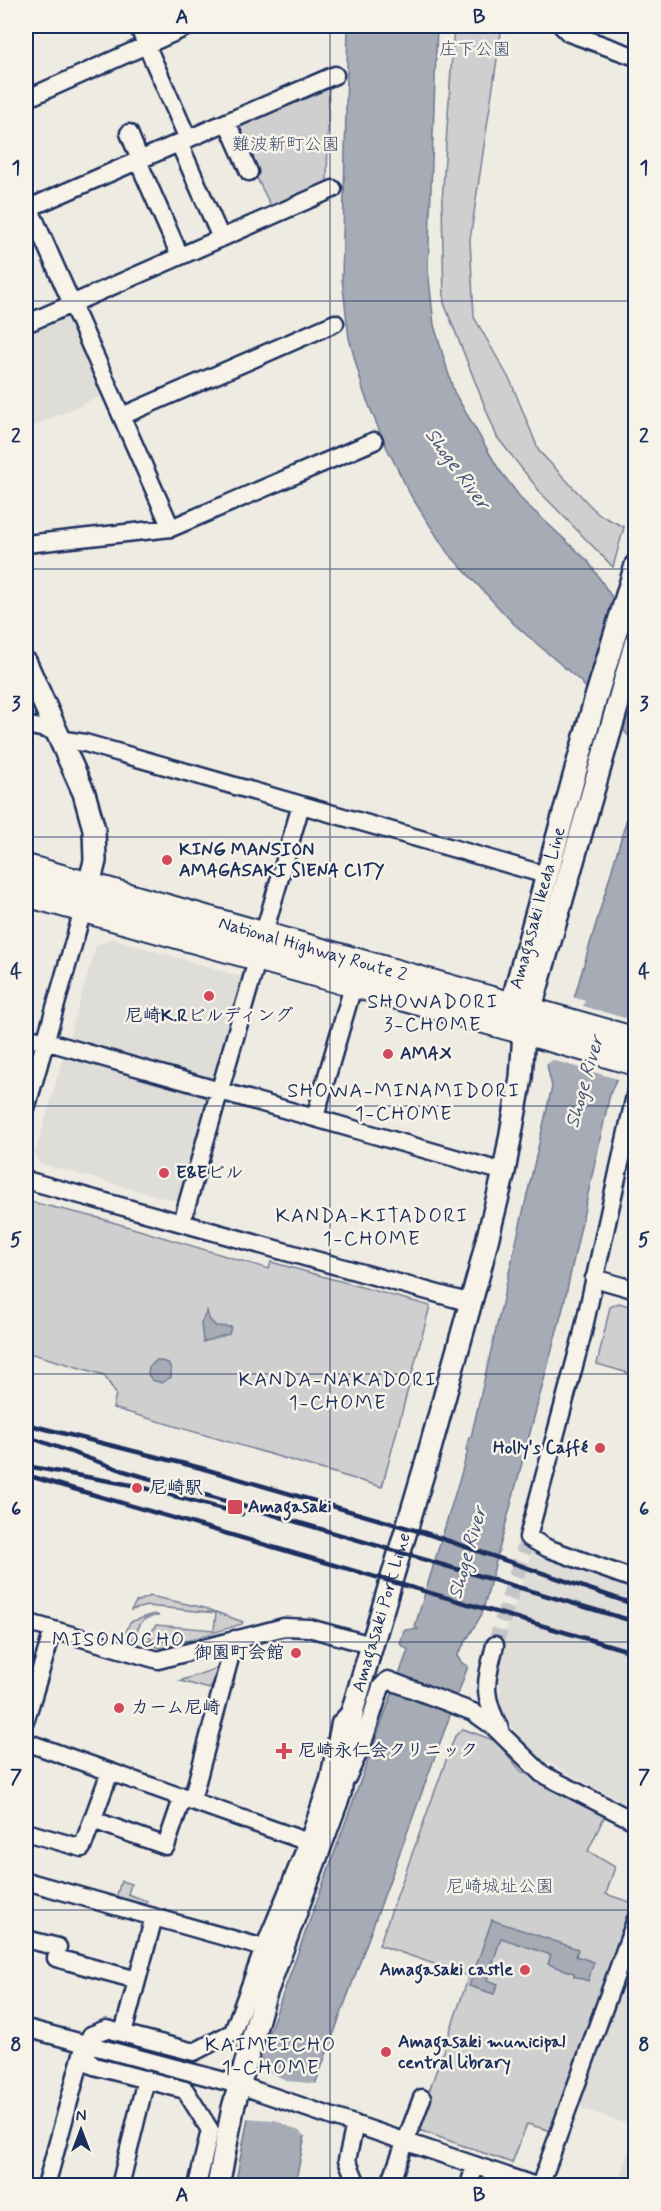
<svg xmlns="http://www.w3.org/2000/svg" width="661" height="2211" font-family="Mynerve,'Klee One',sans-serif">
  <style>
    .built { fill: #deddd8 }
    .green { fill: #cfcfcf; stroke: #757f96; stroke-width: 1.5 }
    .water { fill: #a6abb5; stroke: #6e7992; stroke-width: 1.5 }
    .pier { fill: #eeebe2 }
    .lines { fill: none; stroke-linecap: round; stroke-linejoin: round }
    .minor-tunnel { stroke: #c4c5c8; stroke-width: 16; stroke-dasharray: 16 8; stroke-linecap: butt }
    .minor-casing { stroke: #1b2f5e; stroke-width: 21 }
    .major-casing { stroke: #1b2f5e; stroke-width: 26 }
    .highway-casing { stroke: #1b2f5e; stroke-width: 30 }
    .minor { stroke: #f7f3e8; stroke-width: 16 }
    .major { stroke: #f7f3e8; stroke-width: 21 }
    .highway { stroke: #f7f3e8; stroke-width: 26 }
    .rail { stroke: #1b2f5e; stroke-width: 4.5 }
    .grid { fill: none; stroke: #1b2f5e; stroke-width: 1.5; stroke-opacity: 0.55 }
    .poi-dot { fill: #d1495b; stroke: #f7f3e8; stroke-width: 2 }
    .labels { text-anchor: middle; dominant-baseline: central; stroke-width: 5; stroke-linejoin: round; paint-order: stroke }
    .park-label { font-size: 18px; fill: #3f4f75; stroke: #f7f3e8 }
    .poi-label { font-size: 18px; font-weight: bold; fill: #1b2f5e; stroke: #f7f3e8; text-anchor: start }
    .street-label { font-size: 18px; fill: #1b2f5e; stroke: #f7f3e8 }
    .water-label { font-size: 20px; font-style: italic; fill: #455478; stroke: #f7f3e8 }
    .neighbourhood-label { font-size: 20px; letter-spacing: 1.5px; fill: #1b2f5e; stroke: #f7f3e8 }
    .neatline { fill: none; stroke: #1b2f5e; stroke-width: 2 }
    .grid-label { font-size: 20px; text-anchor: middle; font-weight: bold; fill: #1b2f5e }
  </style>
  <rect width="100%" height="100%" fill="#eeebe2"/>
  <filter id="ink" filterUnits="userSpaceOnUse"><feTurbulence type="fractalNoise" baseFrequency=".0167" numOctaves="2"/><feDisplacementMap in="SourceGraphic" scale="12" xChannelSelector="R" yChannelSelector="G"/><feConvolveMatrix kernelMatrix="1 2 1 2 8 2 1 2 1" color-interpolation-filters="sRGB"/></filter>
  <g filter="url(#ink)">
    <!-- built -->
    <path class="built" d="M 64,315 L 72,318 L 105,394 L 26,430 L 26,332 Z
      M 111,938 L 245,978 L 184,1198 L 176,1201 L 39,1163 L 35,1154 L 96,946 Z
      M 534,1546 L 635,1593 L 635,1809 L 540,1758 L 520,1738 L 504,1715 L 500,1699 L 499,1652 Z
      M 635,1954 L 635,2185 L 618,2185 L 635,2127 L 576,2106 L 629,1957 Z"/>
    <!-- green -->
    <path class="green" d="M 454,26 L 502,26 L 470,240 L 474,317 L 511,382 L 539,451 L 598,514 L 624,527 L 613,567 L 541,493 L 497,437 L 444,303 L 442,202 Z
      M 329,81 L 327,182 L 272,208 L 230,125 Z
      M 31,1202 L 99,1218 L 269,1269 L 271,1262 L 430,1306 L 382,1487 L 113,1408 L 116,1394 L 104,1375 L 26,1352 L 26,1204 Z
      M 619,1303 L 635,1308 L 635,1375 L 597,1364 L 610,1307 Z
      M 150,1596 L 205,1608 L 243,1622 L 242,1624 L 163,1648 L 157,1647 L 149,1636 L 156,1625 L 214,1630 L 216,1613 L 147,1606 L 131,1610 L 136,1602 Z
      M 154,1614 L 159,1616 C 142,1616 138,1624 135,1640 L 124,1637 L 130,1622 Z
      M 220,1667 L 210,1689 L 180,1681 Z
      M 463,1729 L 496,1741 L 521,1771 L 605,1815 L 588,1851 L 615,1867 L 606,1894 L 632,1903 L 552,2131 L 527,2124 L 512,2163 L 416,2129 L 469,1976 L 379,1945 L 455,1736 Z
      M 121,1881 L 131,1884 L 128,1894 L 147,1901 L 145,1907 L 116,1898 Z"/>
    <!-- water -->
    <path class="water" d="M 348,26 L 437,26 L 428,269 L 434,325 L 454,392 L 498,468 L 523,501 L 588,561 L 635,632 L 635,748 L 633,741 L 580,681 L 514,624 L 447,552 L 411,496 L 384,442 L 364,393 L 349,338 L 342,279 Z
      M 635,791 L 635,1035 L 610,1094 L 563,1308 L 482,1614 L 457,1656 L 462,1663 L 468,1666 L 315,2085 L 295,2185 L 235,2186 L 259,2060 L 408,1650 L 400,1644 L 404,1630 L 418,1629 L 415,1626 L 468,1451 L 466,1450 L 469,1437 L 471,1437 L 552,1087 L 547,1065 L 575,995 Z
      M 207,1311 L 209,1319 L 216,1326 L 231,1327 L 229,1334 L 203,1342 L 201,1323 Z
      M 157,1360 L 168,1363 L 171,1369 L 171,1377 L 162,1383 L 152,1380 L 148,1374 L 149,1367 Z
      M 492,1920 L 578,1949 L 576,1956 L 594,1962 L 588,1981 L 574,1976 L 574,1973 L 548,1964 L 551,1955 L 501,1938 L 487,1980 L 498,1984 L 494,1994 L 469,1986 Z"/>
    <!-- pier -->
    <path class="pier" d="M 570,996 L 585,1001 L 583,1006 L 635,1021 L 635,1042 L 621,1080 L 552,1060 L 544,1067 Z
      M 257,2062 L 267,2071 L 288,2081 L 319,2084 L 308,2139 L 299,2131 L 275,2120 L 245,2118 Z"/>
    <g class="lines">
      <!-- minor-tunnel -->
      <path class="minor-tunnel" d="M 495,1645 L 528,1537"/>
      <defs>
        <path id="minor" d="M 138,26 L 188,139
          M 562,26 L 569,33 L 636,57
          M 26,99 L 189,26
          M 227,122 L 249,172
          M 129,133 L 140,160
          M 179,143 L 221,238
          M 138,161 L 180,256
          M 26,200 L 171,528
          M 29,208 L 335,75
          M 26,324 L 333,189
          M 122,416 L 335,323
          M 26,544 L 171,528 L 374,441
          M 26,725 L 55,731
          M 58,739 L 85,743 L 546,875
          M 263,936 L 301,805
          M 26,1038 L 45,1041 L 504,1172
          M 636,1091 L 582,1336 L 528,1537 L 547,1548 L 636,1580
          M 26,1109 L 83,910
          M 315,1117 L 354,983
          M 26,1180 L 471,1303
          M 182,1222 L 258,957
          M 594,1278 L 636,1290
          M 26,1622 L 158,1660 L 284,1627 L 309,1628 L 371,1645
          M 495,1645 C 486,1682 481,1693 500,1729
          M 26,1719 L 53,1630
          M 26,1742 L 308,1842
          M 347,1778 L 363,1743 L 381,1687 L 388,1680 L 473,1712 L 494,1727 L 542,1774 L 636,1822
          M 192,1800 L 235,1639
          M 93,1820 L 166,1846 L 183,1796
          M 26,1832 L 82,1848 L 110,1772
          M 26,1881 L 264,1948
          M 26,1939 L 58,1947
          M 56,1958 L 137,1980
          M 26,2028 L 239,2085 L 536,2186
          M 123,2033 L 154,1917
          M 83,2049 L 88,2061 L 94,2066 L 185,2090 L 210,2130 L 197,2186
          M 355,2124 L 347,2160 L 358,2186
          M 46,2186 L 82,2054 L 91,2035 L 106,2029 L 194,2052 L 233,2032 L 264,1948 L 308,1842 L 329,1779 L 340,1723 L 353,1709
          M 120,2186 L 146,2079
          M 389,2186 L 422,2098
          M 469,2186 L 475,2165
          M 540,2186 L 636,1919"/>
        <g id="major">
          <path d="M 26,663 L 84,793 L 94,829 L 95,861 L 85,900"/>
          <path id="s1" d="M 519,1020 L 512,1006 L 517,984 L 594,704 L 636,565"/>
          <path id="s2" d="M 218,2186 L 233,2108 L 264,1998 L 340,1793 L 353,1709 L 425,1467 L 479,1273 L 504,1172 L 521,1078 L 524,1032 L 636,641"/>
        </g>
        <g id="highway">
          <path id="s3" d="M 26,868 L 636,1041"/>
          <path d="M 26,893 L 636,1062"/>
        </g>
      </defs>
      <!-- minor casing -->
      <use href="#minor" class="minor-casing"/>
      <!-- major casing -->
      <use href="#major" class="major-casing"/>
      <!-- highway casing -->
      <use href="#highway" class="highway-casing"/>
      <!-- minor -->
      <use href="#minor" class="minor"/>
      <!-- major -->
      <use href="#major" class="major"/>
      <!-- highway -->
      <use href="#highway" class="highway"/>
      <!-- rail -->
      <path class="rail" d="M 26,1424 L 201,1468 L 425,1533 L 636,1605
        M 26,1436 L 124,1471 L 636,1622
        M 26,1466 L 137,1486 L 242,1514
        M 26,1475 L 636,1653"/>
    </g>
  </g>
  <!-- grid -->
  <path class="grid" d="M 330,26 L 330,2186M 26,301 L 636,301M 26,569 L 636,569M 26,837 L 636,837M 26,1106 L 636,1106M 26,1374 L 636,1374M 26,1642 L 636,1642M 26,1910 L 636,1910"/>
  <!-- markers -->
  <g class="poi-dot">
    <circle cx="167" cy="860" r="6"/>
    <circle cx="209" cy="996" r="6"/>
    <circle cx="388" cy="1054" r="6"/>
    <circle cx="164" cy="1173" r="6"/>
    <circle cx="600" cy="1448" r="6"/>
    <circle cx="137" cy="1488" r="6"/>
    <rect x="227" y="1499" width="16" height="16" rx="3"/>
    <circle cx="296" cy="1653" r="6"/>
    <circle cx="119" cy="1708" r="6"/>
    <path d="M281 1742h6v6h6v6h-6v6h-6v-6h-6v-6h6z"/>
    <circle cx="525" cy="1970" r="6"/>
    <circle cx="386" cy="2052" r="6"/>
  </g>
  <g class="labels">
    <!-- park labels -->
    <g class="park-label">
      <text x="475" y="50">庄下公園</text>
      <text x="286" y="145">難波新町公園</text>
      <text x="500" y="1887">尼崎城址公園</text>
    </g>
    <!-- poi labels -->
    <g class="poi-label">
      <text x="179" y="850">KING MANSION<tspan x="179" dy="21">AMAGASAKI SIENA CITY</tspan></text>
      <text x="209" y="1016" text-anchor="middle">尼崎K.Rビルディング</text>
      <text x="400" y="1054">AMAX</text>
      <text x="176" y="1173">E&amp;Eビル</text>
      <text x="588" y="1448" text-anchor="end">Holly's Caffé</text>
      <text x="149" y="1488">尼崎駅</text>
      <text x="248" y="1507">Amagasaki</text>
      <text x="284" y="1653" text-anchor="end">御園町会館</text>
      <text x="131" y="1708">カーム尼崎</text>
      <text x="298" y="1751">尼崎永仁会クリニック</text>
      <text x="513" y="1970" text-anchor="end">Amagasaki castle</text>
      <text x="398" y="2042">Amagasaki municipal<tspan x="398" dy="21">central library</tspan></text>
    </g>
    <!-- street labels -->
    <g class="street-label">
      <text stroke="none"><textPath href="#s1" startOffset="117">Amagasaki Ikeda Line</textPath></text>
      <text stroke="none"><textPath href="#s3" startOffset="298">National Highway Route 2</textPath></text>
      <text stroke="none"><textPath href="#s2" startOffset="598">Amagasaki Port Line</textPath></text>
    </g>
    <!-- water labels -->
    <g class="water-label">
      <text transform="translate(457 469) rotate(54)">Shoge River</text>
      <text transform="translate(585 1082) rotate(-74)">Shoge River</text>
      <text transform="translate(468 1553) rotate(-74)">Shoge River</text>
    </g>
    <!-- neighbourhood labels -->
    <g class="neighbourhood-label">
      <text x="433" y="1002">SHOWADORI<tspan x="433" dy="23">3-CHOME</tspan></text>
      <text x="404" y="1091">SHOWA-MINAMIDORI<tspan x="404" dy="23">1-CHOME</tspan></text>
      <text x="372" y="1216">KANDA-KITADORI<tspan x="372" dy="23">1-CHOME</tspan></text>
      <text x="338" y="1380">KANDA-NAKADORI<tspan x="338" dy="23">1-CHOME</tspan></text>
      <text x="119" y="1640">MISONOCHO</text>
      <text x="271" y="2045">KAIMEICHO<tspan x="271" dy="23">1-CHOME</tspan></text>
    </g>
  </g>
  <!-- margin -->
  <rect width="661" height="2211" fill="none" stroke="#f7f3e8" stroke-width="66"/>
  <!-- north arrow -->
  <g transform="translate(81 2130)" stroke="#f7f3e8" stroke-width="4.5" paint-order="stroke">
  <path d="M0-4.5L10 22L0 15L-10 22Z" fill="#1b2f5e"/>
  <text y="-9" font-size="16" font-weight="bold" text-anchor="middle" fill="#1b2f5e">N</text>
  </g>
  <rect x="33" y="33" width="595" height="2145" class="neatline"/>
  <g class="grid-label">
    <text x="182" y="23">A</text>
    <text x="479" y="23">B</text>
    <text x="16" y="174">1</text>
    <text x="644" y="174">1</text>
    <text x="16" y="442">2</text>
    <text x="644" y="442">2</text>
    <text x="16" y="710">3</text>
    <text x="644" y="710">3</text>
    <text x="16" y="978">4</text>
    <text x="644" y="978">4</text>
    <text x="16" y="1246">5</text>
    <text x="644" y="1246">5</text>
    <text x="16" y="1515">6</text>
    <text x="644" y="1515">6</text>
    <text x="16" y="1783">7</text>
    <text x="644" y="1783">7</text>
    <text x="16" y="2051">8</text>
    <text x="644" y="2051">8</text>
    <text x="182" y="2201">A</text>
    <text x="479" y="2201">B</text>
  </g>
</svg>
